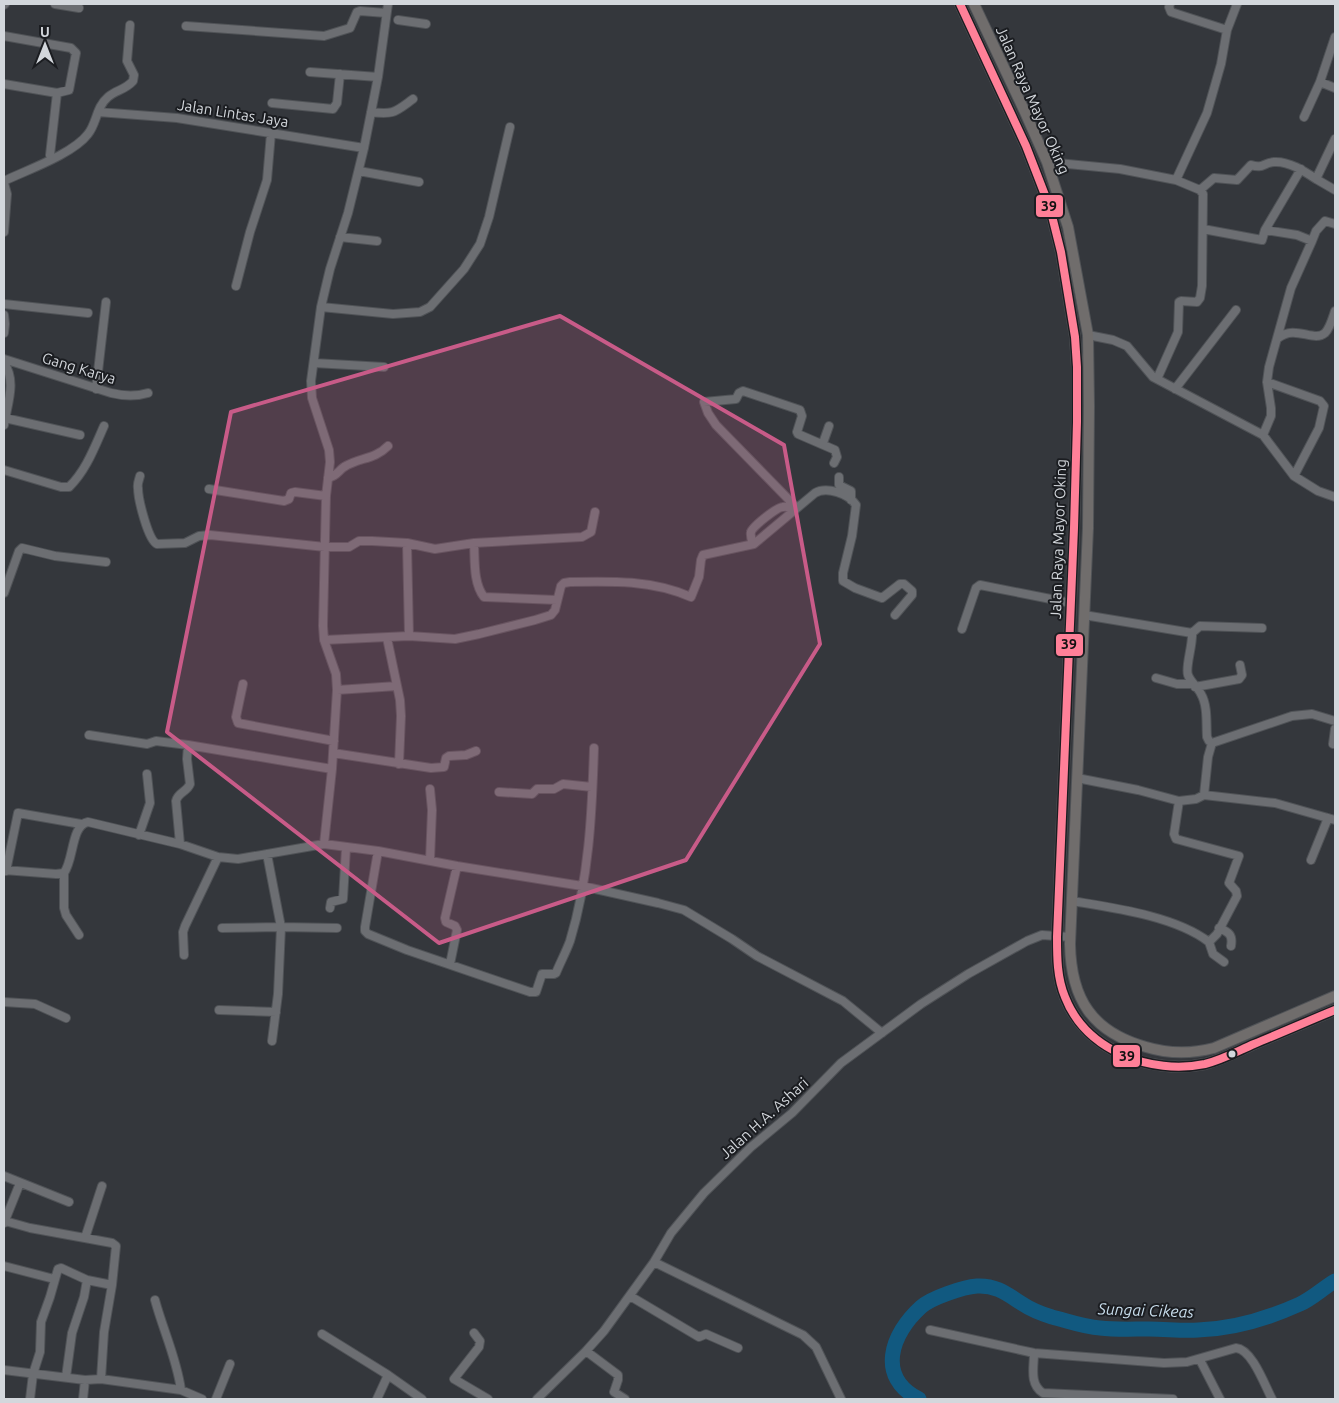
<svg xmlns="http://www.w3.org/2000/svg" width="1339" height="1403" font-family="Ubuntu,sans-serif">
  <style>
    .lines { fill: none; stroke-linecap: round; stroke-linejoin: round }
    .river { stroke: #115980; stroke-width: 15 }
    .minor-casing { stroke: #505357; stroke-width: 10 }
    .major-casing { stroke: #505357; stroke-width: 12 }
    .minor { stroke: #6c6e72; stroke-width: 8 }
    .major { stroke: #706d6c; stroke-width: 10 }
    .bus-1-casing { stroke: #1b1d21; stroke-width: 11 }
    .bus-1 { stroke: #ff8098; stroke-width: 8 }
    .marked { fill: #c85b88; fill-opacity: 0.2; stroke: #c85b88; stroke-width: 4; stroke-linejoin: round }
    .bus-dot { fill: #d3d7dc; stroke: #1b1d21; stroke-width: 2 }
    .labels { text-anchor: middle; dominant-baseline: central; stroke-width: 4; stroke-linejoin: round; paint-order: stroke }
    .street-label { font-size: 15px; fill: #d3d7dc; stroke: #1b1d21 }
    .water-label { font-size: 16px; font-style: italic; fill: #c9deed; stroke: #1b1d21 }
    .line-badge { stroke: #1b1d21; stroke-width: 2 }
    .pale-badge-label { font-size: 14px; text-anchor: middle; font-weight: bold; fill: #111 }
  </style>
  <rect width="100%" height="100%" fill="#34373c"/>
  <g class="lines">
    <!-- river -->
    <path class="river" d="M 919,1399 C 876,1377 891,1334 921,1307 C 931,1298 963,1287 977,1286 C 996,1285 1007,1294 1021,1303 C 1030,1309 1042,1314 1052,1317 C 1068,1321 1084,1327 1100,1328 C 1116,1330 1133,1329 1149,1329 C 1166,1329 1182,1331 1198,1330 C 1233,1329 1269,1318 1300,1304 C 1313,1298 1323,1288 1335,1281"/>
    <defs>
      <path id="minor" d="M 55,4 L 79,8
        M 1170,4 L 1169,7 L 1171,12 L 1227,30
        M 4,5 L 5,4
        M 398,20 L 426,24
        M 186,26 L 324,36 L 350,28 L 357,12 L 360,11 L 386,13
        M 4,36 L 71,48 L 76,53 L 69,90 L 57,93 L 50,155
        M 310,72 L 378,77
        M 1320,82 L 1335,88
        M 4,84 L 57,93
        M 272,103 L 333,109 L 337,103 L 340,74
        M 98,112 L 177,118 L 364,148
        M 371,112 C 394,115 395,112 413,99
        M 1304,117 L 1320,82 L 1335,37
        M 1047,162 L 1120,169 L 1176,180 L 1207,113 L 1221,64 L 1227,30 L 1237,4
        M 359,171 L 419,182
        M 1316,179 L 1335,190
        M 4,181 C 27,170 73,154 88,134 C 97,123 96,107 108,97 C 116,90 125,90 133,81 L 134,75 L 127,61 L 130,25
        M 4,183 L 7,194 L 4,232
        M 1200,190 L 1214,178 L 1237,180 L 1251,165 C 1263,169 1263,163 1274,162 C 1289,161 1304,171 1316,179 L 1335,139
        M 1203,229 L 1262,240 L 1265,230 L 1301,169
        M 1265,230 L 1297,235 L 1312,241 L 1316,231 L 1325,221 L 1335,224
        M 340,237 L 377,241
        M 236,286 L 250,232 L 267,180 L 271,133
        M 4,304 L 88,313
        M 321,307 L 393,314 L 420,312 L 430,307 L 464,269 L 480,244 L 489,217 L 510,127
        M 4,315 L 5,324 L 4,333
        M 1088,335 L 1113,340 L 1127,346 L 1153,377 L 1263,435 L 1294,476 L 1318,491 L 1335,497
        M 1278,338 C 1296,324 1313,343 1325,333 C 1330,328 1333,317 1335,311
        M 4,359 L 111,393 C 123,396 135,397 148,393
        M 4,363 C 17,381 7,405 4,425
        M 314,363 L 384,367
        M 1157,379 L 1178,332 L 1179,302 L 1181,301 L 1197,302 L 1200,298 L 1202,286 L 1203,194 L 1200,190 L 1176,180
        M 1267,382 L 1320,401 L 1324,406 L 1319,428 L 1294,476
        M 96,389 L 106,302
        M 1175,389 L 1236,310
        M 5,418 L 80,435
        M 1263,435 L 1271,416 L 1271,408 L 1267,382 L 1269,367 L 1291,288 L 1312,241
        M 823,443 L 829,426
        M 4,470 L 61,487 L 69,487 C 86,471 95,446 104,426
        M 140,476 C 139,480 137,484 138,488 C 138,499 148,540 157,544 L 185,543 L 199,536 L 210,535 L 325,547 L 349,547 L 359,541 L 372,541 L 407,543 L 435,549 L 474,543 L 582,537 L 591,532 L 595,512
        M 839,477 L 839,485 L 851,491 L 851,500
        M 328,478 C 337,476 338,471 344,467 C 360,457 374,460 388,446
        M 209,489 L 284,501 L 289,499 L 291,493 L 295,492 L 326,496
        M 797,508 L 716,425 L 708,413 L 704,402 L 736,399 L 739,393 L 743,391 L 800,410 L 802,416 L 797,432 L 798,434 L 835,450 L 837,457 L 834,463
        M 407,543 L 409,636
        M 474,543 C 475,560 473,583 484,597 L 557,600
        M 753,544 C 752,541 750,536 751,532 C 752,527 777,507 783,507 C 787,506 791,508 794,510
        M 4,593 L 19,551 L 22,548 L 55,556 L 106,562
        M 1084,615 L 1192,633
        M 962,629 L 976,588 L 980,585 L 1071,603
        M 1192,633 C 1193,645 1185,667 1188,675 C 1191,683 1198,687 1201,694 C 1208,706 1206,724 1207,737 L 1209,741 L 1212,743
        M 1192,633 L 1200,626 L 1262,628
        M 387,638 L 400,700 L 401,716 L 399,764
        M 324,640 L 409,636 L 455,639 L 479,634 L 535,620 L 551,615 L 555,610 L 561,586 L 564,583 L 570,582 C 612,581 652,580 691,597 L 699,577 L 701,560 L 703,555 L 754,544 L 815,493 C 827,486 849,494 856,505 L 852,536 L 843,573 L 843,581 L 855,588 L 882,598 L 900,584 L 904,584 L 912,591 L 912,595 L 895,615
        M 1156,678 L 1177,684 L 1193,684
        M 243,684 L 236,717 L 238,723 L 334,741
        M 1195,687 L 1239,679 L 1242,675 L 1240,665
        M 337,690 L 397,686
        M 89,735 L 147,744 L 156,741 L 188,745 L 332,769
        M 1212,743 L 1292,716 L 1312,714 L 1335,721
        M 1333,744 L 1335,729
        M 333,753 L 431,768 L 444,767 L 446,758 L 449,756 L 466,755 L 476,751
        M 1077,778 L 1138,790 L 1179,801 L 1196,799 L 1204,795 L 1275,803 L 1335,820
        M 430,789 L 432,810 L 430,860
        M 499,792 L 532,794 L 537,789 L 554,789 L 563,784 L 592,787
        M 1204,795 L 1208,757 L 1212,743
        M 1179,801 L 1174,834 L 1176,839 L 1239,856 L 1229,883 L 1236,891 L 1237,896 L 1217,934 L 1209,942
        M 139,835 L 150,803 L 147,774
        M 180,844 L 176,801 C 178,792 187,792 190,784 L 187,759 L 188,745
        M 324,844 L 332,769 L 337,690 L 336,674 L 324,640 L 323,626 L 326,496 L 330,462 L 329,450 L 312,398 L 311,381 L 321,307 L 330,269 L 348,213 L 364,148 L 378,77 L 388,4
        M 378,851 L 365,927 L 365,931 L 368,934 L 407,950 L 530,992 L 536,992 L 542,974 L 554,974 L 556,973 C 560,963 566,952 570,941 C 589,879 592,813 594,748
        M 267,854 L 281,927 L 278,994 L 272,1041
        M 1311,860 L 1328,818
        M 4,870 L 56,874 L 64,873 C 74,860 71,825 88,822 L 180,844 L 218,857 L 238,859 L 324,844 L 378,851 L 457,866 L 582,886 L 658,903 L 684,910 L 732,939 L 757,956 L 843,1001 L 882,1033
        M 6,871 L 18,813 L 81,824
        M 64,873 L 64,908 L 66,915 L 79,935
        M 1072,901 C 1114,908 1175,916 1209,942
        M 330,908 L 331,902 L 343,899 L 346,848
        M 222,928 L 279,927 L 337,928
        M 1219,928 C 1229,932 1233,935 1231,946
        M 1209,942 L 1213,954 L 1224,962
        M 184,955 L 183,932 L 185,926 L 218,857
        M 450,964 L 457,930 L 455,926 L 446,922 L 445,918 L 457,866
        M 4,1002 L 35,1004 L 66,1018
        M 219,1010 L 276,1012
        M 4,1176 L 69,1202
        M 5,1221 L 30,1228 L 85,1238
        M 4,1223 L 20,1183
        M 654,1262 L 803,1335 L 816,1347 L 841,1399
        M 4,1266 L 54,1279
        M 630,1296 L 699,1337 L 706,1334 L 738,1348
        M 155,1300 C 163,1330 177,1359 181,1390
        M 930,1330 L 1034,1353 L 1164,1363 L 1187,1362 L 1236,1348 C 1252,1349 1265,1386 1272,1399
        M 474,1333 L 480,1341 L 479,1347 L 454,1379 L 488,1399
        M 322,1334 L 388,1375 L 422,1399
        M 586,1351 L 618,1375 L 618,1380 L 614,1392 L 625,1399
        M 1034,1353 C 1034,1367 1029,1384 1043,1393 L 1173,1399
        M 1200,1360 L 1220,1399
        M 4,1370 L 85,1380 L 101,1379 L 181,1390 L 202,1399
        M 66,1377 L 72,1333 L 84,1297 L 87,1280
        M 101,1379 L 104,1332 L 112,1285 L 116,1246 L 112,1243 L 85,1238 L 102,1186
        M 30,1399 L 33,1374 L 40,1352 L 41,1322 L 50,1297 L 58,1269 L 61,1268 L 87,1280 L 112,1285
        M 83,1399 L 85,1380
        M 216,1399 L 230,1364
        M 377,1399 L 388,1375
        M 537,1399 L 586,1351 L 604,1331 L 654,1262 L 671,1233 L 704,1193 L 751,1147 L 792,1113 L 841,1063 L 921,1004 L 968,974 L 1027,941 L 1042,935 L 1070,937"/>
      <path id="major" d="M 960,4 L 1026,146 L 1050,208 L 1061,252 L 1075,337 L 1077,367 L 1077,422 L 1074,528 L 1057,937 C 1057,957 1057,978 1065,997 C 1086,1051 1151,1075 1205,1064 C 1222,1060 1238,1051 1254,1044 C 1281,1033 1308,1021 1335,1010
        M 974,4 L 1024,110 L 1047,162 L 1068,227 L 1088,335 L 1089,406 L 1088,528 L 1070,944 C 1071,999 1092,1032 1146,1047 C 1169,1054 1191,1054 1214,1048 L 1335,996"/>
    </defs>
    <!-- minor casing -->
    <use href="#minor" class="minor-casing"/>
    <!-- major casing -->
    <use href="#major" class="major-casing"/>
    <!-- minor -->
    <use href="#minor" class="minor"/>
    <!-- major -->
    <use href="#major" class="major"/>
    <defs>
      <path id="bus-1" d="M 960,4 L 1026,146 L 1050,208 L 1061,252 L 1075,337 L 1077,367 L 1077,422 L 1074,528 L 1057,937 C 1057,957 1057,978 1065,997 C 1086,1051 1151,1075 1205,1064 C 1222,1060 1238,1051 1254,1044 C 1281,1033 1308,1021 1335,1010"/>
    </defs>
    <!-- bus-1 casing -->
    <use href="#bus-1" class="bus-1-casing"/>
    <!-- bus-1 -->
    <use href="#bus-1" class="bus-1"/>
  </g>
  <!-- marked area -->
  <path class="marked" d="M 560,316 L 784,445 L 820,644 L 686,860 L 439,943 L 167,732 L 231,412 Z"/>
  <!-- markers -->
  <circle class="bus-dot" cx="1232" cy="1054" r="4.5"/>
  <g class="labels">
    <!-- street labels -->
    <g class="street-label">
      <text transform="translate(1033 100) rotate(66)">Jalan Raya Mayor Oking</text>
      <text transform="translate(233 113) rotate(9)">Jalan Lintas Jaya</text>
      <text transform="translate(79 368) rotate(17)">Gang Karya</text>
      <text transform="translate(1058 539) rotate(-88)">Jalan Raya Mayor Oking</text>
      <text transform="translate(764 1118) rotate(-42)">Jalan H.A. Ashari</text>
    </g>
    <!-- water labels -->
    <g class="water-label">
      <text transform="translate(1146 1310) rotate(2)">Sungai Cikeas</text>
    </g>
  </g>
  <g class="line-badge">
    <rect x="1035" y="194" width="29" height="24" rx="5" fill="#ff8098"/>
    <rect x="1055" y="633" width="29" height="24" rx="5" fill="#ff8098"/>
    <rect x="1112" y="1044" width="29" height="24" rx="5" fill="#ff8098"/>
  </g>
  <g class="pale-badge-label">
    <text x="1049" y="211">39</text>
    <text x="1069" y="649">39</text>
    <text x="1127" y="1061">39</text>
  </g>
  <!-- border -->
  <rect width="1339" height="1403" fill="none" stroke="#d3d7dc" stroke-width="10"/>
  <!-- north arrow -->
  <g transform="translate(45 45)" stroke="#1b1d21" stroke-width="4" paint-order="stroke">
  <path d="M0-4L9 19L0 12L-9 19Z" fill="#d3d7dc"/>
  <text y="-8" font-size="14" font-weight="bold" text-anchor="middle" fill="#d3d7dc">U</text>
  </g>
</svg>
